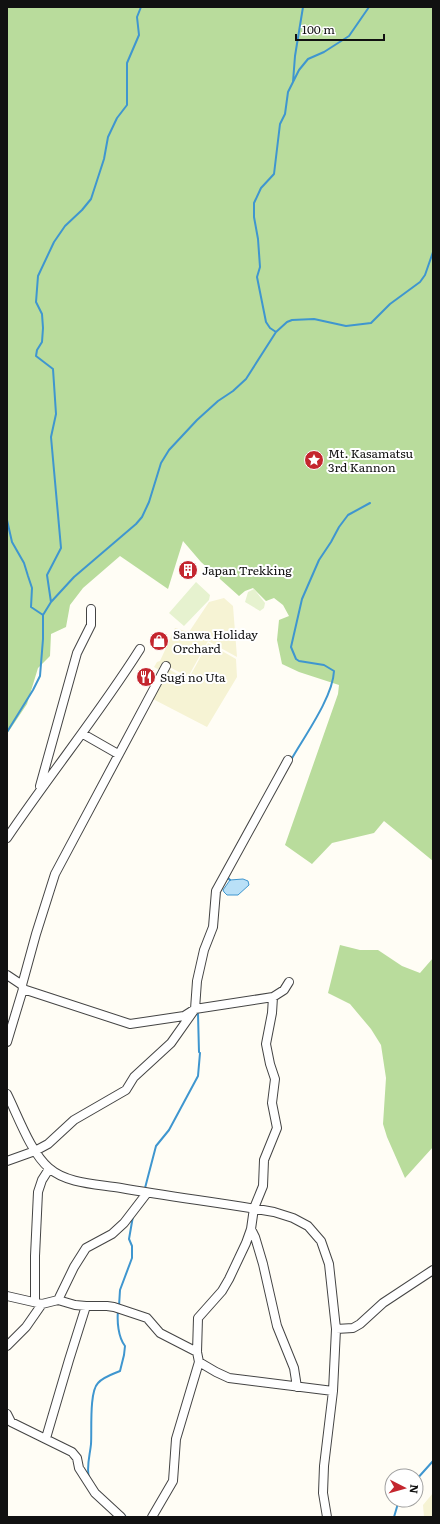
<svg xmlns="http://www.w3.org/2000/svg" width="440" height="1524" font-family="Literata,serif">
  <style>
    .farmland { fill: #f6f3d4 }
    .forest { fill: #b9dc9c }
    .pitch { fill: #e6f2cf }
    .water { fill: #b9e0f7; stroke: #3f96cf }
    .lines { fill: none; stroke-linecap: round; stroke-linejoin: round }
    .stream { stroke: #3f96cf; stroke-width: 2 }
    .minor-casing { stroke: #444; stroke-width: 10 }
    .minor { stroke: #fff; stroke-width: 8 }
    .labels { text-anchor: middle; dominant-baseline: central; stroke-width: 4; stroke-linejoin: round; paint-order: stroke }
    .poi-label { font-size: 12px; fill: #111; stroke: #fff; text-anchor: start }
  </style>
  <rect width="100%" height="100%" fill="#fffdf5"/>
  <!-- farmland -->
  <path class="farmland" d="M 224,598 L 233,606 L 237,657 L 208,641 L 188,677 L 166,665 L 161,671 L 154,667 L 157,662 L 160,661 L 175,628 L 189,632 L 209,602 Z
    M 208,643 L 236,659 L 237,677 L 207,727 L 151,698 L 167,668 L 188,680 Z
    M 433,1493 L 433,1517 L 424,1517 L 423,1505 Z"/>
  <!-- forest -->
  <path class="forest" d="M 7,7 L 433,7 L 433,861 L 384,821 L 374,833 L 332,843 L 312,864 L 285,845 L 338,694 L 339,685 L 299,672 L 282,664 L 277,640 L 279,620 L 289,616 L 283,605 L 274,598 L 266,601 L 253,588 L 245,591 L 239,596 L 201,562 L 183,541 L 168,589 L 120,556 L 83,588 L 70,605 L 66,627 L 51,634 L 50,656 L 38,668 L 27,704 L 7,734 Z
    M 340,945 L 360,950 L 378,950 L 402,966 L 420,973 L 433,958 L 433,1147 L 405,1178 L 387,1137 L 383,1124 L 386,1078 L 381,1045 L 371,1029 L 350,1004 L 328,993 Z"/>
  <!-- pitch -->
  <path class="pitch" d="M 196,582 L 210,595 L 209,600 L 184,626 L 169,613 Z
    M 254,589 L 265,603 L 264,608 L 260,611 L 245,602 L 248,592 Z"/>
  <!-- water -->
  <path class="water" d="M 243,879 L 248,881 L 249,885 L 238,895 L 227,895 L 224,892 L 223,890 L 230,880 Z"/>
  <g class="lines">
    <!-- stream -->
    <path class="stream" d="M 293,82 L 295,56 L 303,7
      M 276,332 L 270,328 L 266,322 L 257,277 L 260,267 L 258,239 L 254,217 L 254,203 L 261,188 L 274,174 L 280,124 L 285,114 L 288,92 L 299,70 L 308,59 L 324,52 L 349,36 L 369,7
      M 7,520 L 12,542 L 24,563 L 28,576 L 32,588 L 31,607 L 43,615
      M 51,602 L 47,575 L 61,548 L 51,437 L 56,414 L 53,369 L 36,356 L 37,350 L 42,342 L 43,328 L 42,314 L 36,302 L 38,276 L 54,242 L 65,226 L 82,210 L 91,199 L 104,159 L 108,137 L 117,118 L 127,105 L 127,63 L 139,35 L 137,17 L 141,7
      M 7,732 L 33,690 L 40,676 L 43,639 L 43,615 L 51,602 L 74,577 L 136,524 L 142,517 L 149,502 L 161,463 L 169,450 L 197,420 L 218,401 L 233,391 L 246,379 L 276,332 L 287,322 L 292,320 L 314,319 L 346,326 L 371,323 L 390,304 L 420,282 L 425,275 L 433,252
      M 291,760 C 304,737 333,697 334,671 L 324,665 L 299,661 L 296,659 L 291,647 L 302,599 L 319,560 L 331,542 L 339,527 L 348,515 L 370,503
      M 227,877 L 230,880
      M 145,1188 L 156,1146 L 169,1130 L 198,1076 L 200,1053 L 199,1052 L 198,1014
      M 119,1306 L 120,1290 L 132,1258 L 132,1246 L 129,1239 L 133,1216
      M 89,1478 C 86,1467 90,1455 91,1444 C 92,1431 89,1392 98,1383 C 103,1377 113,1374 120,1371 L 124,1355 L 125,1346 C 118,1337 117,1321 118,1311
      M 416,1480 L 433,1461
      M 122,1513 L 126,1517
      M 394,1517 L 399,1500"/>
    <defs>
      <path id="minor" d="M 83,734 L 118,754
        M 40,786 L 77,653 L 91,625 L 91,609
        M 7,838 C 50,774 99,714 140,649
        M 7,975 L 22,985
        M 23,989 L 130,1024 L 184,1016 L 195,1009 L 273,997 L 284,990 L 289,982
        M 7,1042 L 23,989 L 22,985 L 36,934 L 55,874 L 166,666
        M 7,1094 C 18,1116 31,1153 49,1168 C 67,1184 98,1184 121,1188 C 172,1197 223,1203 274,1212 L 293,1218 L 308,1226 L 321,1241 L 329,1264 L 336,1329 L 333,1391 L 324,1466 L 323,1493 L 327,1517
        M 7,1161 L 35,1151 L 48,1144 L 74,1120 L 126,1090 L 134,1077 L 171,1043 L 195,1009 L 197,981 L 204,950 L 213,927 L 216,891 L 288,760
        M 251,1229 L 255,1237 L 263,1264 L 277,1326 L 294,1368 L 297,1387
        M 7,1296 L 42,1304 L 58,1300 L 75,1305 L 86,1306 L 107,1306 L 114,1307 L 147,1318 L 160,1333 L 197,1352
        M 58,1300 L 74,1267 L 86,1248 L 112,1234 L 124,1223 L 147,1193
        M 35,1301 L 35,1256 L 38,1192 L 42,1180 L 49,1169
        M 336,1329 L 353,1328 L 360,1324 L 383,1303 L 433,1270
        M 7,1346 L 26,1327 L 42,1304
        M 199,1362 L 216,1372 L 229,1378 L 333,1391
        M 7,1414 L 11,1422 L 72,1452 L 77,1458 L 79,1468 L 95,1493 L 121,1517
        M 46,1438 L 69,1360 L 86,1306
        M 152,1517 L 173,1481 L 176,1439 L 199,1362 L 197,1352 L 198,1318 L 222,1291 L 229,1279 L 246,1243 L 251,1229 L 254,1208 L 263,1186 L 264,1160 L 277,1128 L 272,1103 L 275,1079 L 270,1064 L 266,1044 L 272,1013 L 273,997"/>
    </defs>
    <!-- minor casing -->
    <use href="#minor" class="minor-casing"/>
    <!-- minor -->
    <use href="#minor" class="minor"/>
  </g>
  <!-- icons -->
  <defs>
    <symbol id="sight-disc" viewBox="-11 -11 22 22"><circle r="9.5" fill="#c4262e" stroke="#fff"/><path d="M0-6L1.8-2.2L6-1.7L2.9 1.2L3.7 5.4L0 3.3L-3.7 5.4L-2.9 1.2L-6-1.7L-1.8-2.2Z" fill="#fff"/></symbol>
    <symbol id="building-disc" viewBox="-11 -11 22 22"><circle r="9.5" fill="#c4262e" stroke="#fff"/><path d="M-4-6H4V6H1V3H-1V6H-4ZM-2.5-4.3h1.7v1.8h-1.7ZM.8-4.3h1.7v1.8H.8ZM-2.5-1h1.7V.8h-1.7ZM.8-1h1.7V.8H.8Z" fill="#fff"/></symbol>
    <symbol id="shop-disc" viewBox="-11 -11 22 22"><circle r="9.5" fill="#c4262e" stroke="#fff"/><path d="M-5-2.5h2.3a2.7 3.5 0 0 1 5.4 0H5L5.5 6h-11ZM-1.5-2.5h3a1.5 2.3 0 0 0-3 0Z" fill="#fff"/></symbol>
    <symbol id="restaurant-disc" viewBox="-11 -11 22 22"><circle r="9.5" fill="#c4262e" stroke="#fff"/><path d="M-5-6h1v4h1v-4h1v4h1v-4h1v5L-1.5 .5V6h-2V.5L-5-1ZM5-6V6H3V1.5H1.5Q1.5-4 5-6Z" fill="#fff"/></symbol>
  </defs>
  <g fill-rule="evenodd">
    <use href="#sight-disc" x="303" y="449" width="22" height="22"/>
    <use href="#building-disc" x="177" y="559" width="22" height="22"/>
    <use href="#shop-disc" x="148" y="630" width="22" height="22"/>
    <use href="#restaurant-disc" x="135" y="666" width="22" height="22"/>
  </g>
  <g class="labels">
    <!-- poi labels -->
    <g class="poi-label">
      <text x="328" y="453">Mt. Kasamatsu<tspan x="328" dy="14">3rd Kannon</tspan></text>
      <text x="202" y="570">Japan Trekking</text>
      <text x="173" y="634">Sanwa Holiday<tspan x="173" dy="14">Orchard</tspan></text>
      <text x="160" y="677">Sugi no Uta</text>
    </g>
  </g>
  <!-- border -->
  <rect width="440" height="1524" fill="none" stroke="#111111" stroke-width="16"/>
  <!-- north arrow -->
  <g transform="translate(404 1488) rotate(96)"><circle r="19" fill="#ffffff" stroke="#a0a0a0"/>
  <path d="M0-3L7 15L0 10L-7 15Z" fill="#c4262e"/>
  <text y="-6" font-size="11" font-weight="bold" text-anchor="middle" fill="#111111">N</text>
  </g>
  <!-- scale -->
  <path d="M296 34v6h88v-6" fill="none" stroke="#111111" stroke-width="2"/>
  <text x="302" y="34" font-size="12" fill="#111111" stroke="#ffffff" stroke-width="3" paint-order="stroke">100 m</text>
</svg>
